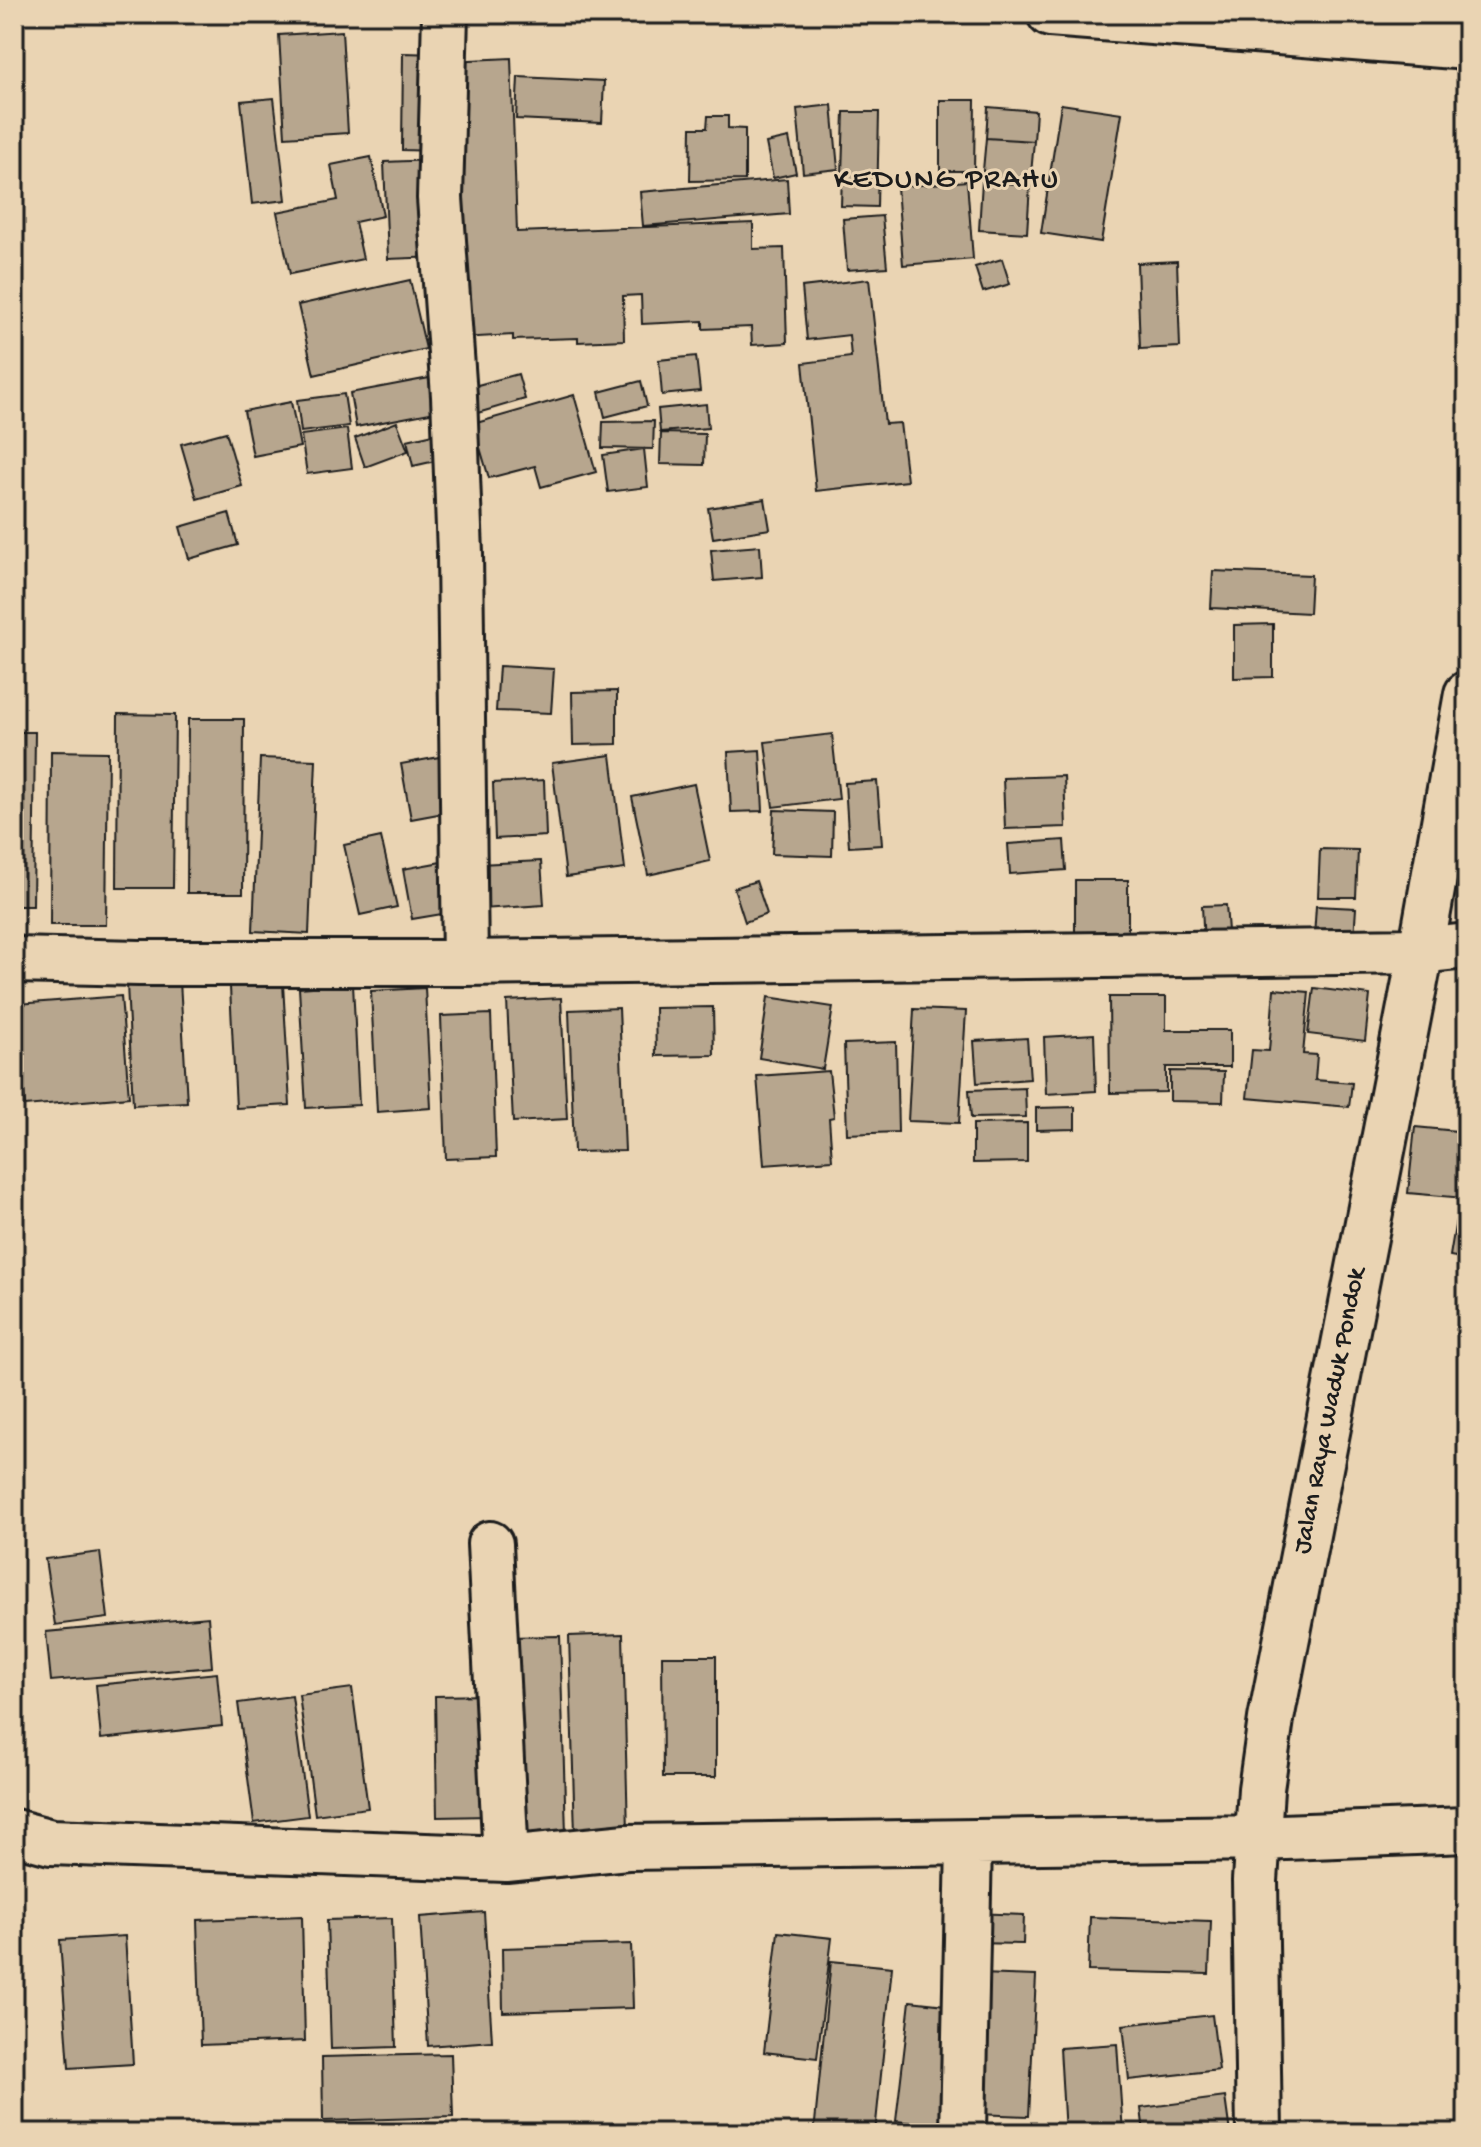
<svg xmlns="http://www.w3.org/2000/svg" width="1481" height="2147" font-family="'Gochi Hand',sans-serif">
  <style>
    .building { fill: #b7a68e; stroke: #1c1c1c; stroke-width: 2 }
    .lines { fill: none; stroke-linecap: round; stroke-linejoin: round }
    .minor-casing { stroke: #1c1c1c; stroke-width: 50 }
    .highway-casing { stroke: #1c1c1c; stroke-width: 50 }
    .minor { stroke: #ead4b3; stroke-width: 44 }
    .highway { stroke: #ead4b3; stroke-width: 44 }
    .labels { text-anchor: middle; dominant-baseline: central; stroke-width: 6; stroke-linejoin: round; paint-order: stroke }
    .street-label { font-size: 26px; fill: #1c1c1c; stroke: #ead4b3 }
    .quarter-label { font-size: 30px; letter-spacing: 2px; fill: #1c1c1c; stroke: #ead4b3 }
  </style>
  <rect width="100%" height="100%" fill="#ead4b3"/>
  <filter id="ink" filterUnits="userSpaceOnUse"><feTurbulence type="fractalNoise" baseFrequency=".0125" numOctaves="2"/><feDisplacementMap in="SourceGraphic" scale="16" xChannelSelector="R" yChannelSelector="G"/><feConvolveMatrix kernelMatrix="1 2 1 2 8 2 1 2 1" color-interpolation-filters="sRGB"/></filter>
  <g filter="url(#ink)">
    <!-- building -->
    <path class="building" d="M 342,31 L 348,133 L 285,137 L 279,35 Z
      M 403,53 L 439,54 L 437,151 L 402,150 Z
      M 511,58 L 517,232 L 753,223 L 753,249 L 784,248 L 787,343 L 752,345 L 751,327 L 703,329 L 703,321 L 642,324 L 641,295 L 623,296 L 624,340 L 578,342 L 578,338 L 513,340 L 513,335 L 460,338 L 450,61 Z
      M 518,77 L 604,81 L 602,123 L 516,119 Z
      M 274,98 L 286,200 L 252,204 L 241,101 Z
      M 940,100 L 975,100 L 974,171 L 940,171 Z
      M 1061,104 L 1122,113 L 1101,242 L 1041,233 Z
      M 832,105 L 838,169 L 803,173 L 797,109 Z
      M 988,107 L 1036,111 L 1034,141 L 986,138 Z
      M 844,112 L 879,112 L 877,207 L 841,206 Z
      M 708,116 L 728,116 L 728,128 L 745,129 L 745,180 L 690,181 L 691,128 L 707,128 Z
      M 789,138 L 796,173 L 773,178 L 766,143 Z
      M 986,138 L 1034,141 L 1030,185 L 982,181 Z
      M 371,157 L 383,216 L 355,222 L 363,259 L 290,274 L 277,212 L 338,200 L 331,165 Z
      M 434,160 L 438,257 L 388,259 L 384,162 Z
      M 787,179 L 789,214 L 643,226 L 640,192 Z
      M 967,181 L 973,259 L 903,265 L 897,187 Z
      M 982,181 L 1030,185 L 1027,233 L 979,230 Z
      M 882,216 L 887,267 L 847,270 L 843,219 Z
      M 1002,259 L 1010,284 L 983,292 L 975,267 Z
      M 1177,261 L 1180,347 L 1140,349 L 1137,263 Z
      M 869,279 L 885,424 L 900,423 L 907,481 L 816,491 L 803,363 L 851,357 L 849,335 L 807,340 L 802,287 Z
      M 410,280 L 426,349 L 314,375 L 298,305 Z
      M 696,356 L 700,391 L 662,395 L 659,360 Z
      M 518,374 L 525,399 L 471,415 L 463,389 Z
      M 445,375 L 451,409 L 356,427 L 350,393 Z
      M 641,381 L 647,406 L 605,417 L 599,392 Z
      M 344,394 L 349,426 L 301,432 L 297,400 Z
      M 574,395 L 596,472 L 541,487 L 535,466 L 489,478 L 473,424 Z
      M 291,402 L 300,447 L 253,456 L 244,411 Z
      M 706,404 L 708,428 L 660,432 L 658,409 Z
      M 654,421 L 653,449 L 602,448 L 603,422 Z
      M 397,422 L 408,451 L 365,467 L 355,438 Z
      M 347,429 L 352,468 L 307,474 L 301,435 Z
      M 447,431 L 453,457 L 413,466 L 407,440 Z
      M 226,432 L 242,486 L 197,499 L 181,444 Z
      M 661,433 L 705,434 L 704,465 L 660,464 Z
      M 644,449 L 648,487 L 608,492 L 603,455 Z
      M 765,499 L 770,529 L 713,538 L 708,508 Z
      M 229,513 L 238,545 L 189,559 L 180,527 Z
      M 760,546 L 762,577 L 714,581 L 711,550 Z
      M 1213,571 L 1311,575 L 1309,613 L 1211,608 Z
      M 1273,624 L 1273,677 L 1234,678 L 1234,625 Z
      M 499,666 L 554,669 L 551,713 L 496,711 Z
      M 617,691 L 617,744 L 573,745 L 572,692 Z
      M 118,714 L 175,715 L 173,888 L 117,888 Z
      M 188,719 L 244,719 L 243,893 L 187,893 Z
      M 14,732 L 35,732 L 33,906 L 14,906 Z
      M 832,734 L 839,799 L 773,807 L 765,742 Z
      M 760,750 L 763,811 L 731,812 L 728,752 Z
      M 51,751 L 108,752 L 106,925 L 50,925 Z
      M 450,755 L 460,810 L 411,819 L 401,764 Z
      M 611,755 L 625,869 L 566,877 L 552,763 Z
      M 260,758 L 316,760 L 309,934 L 253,931 Z
      M 1064,776 L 1066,827 L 1005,829 L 1003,778 Z
      M 544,780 L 546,836 L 495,839 L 493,783 Z
      M 877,781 L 882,845 L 849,847 L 845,783 Z
      M 694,784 L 710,861 L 648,875 L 632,797 Z
      M 774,810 L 833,812 L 832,856 L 772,854 Z
      M 381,837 L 397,907 L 360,915 L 344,845 Z
      M 1064,840 L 1066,870 L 1010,874 L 1008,844 Z
      M 1320,849 L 1358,850 L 1356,897 L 1318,897 Z
      M 452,860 L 460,911 L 412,919 L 403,869 Z
      M 541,861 L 544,905 L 482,909 L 479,864 Z
      M 1075,880 L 1128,880 L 1128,942 L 1075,942 Z
      M 756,881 L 767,914 L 745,922 L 734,888 Z
      M 1226,905 L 1229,944 L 1204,945 L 1202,906 Z
      M 1316,906 L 1356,908 L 1354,938 L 1314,937 Z
      M 180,981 L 187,1102 L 133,1105 L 127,984 Z
      M 283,984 L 290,1105 L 236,1108 L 230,987 Z
      M 353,984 L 359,1105 L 306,1108 L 299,988 Z
      M 425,988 L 431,1108 L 377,1112 L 371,991 Z
      M 1314,988 L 1370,995 L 1365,1041 L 1308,1034 Z
      M 1274,989 L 1309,992 L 1303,1054 L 1317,1055 L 1315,1080 L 1352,1083 L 1349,1107 L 1247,1098 L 1252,1050 L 1269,1051 Z
      M 1467,992 L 1467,1041 L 1462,1041 L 1458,993 Z
      M 121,996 L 129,1097 L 25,1106 L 18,1004 Z
      M 768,997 L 833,1007 L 823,1069 L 759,1058 Z
      M 1109,997 L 1166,997 L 1166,1030 L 1230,1030 L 1230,1067 L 1166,1067 L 1166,1092 L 1110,1093 Z
      M 561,998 L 567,1119 L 513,1122 L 507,1001 Z
      M 713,1007 L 714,1055 L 656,1056 L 655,1008 Z
      M 619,1008 L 625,1151 L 574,1152 L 569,1010 Z
      M 914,1009 L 966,1011 L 959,1123 L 908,1121 Z
      M 491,1014 L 496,1157 L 446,1159 L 441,1016 Z
      M 1094,1034 L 1096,1091 L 1046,1094 L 1044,1037 Z
      M 1027,1038 L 1030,1079 L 977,1083 L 974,1041 Z
      M 896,1042 L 898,1132 L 847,1134 L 844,1044 Z
      M 829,1071 L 834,1117 L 829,1118 L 832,1160 L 764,1165 L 757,1076 Z
      M 1170,1071 L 1224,1072 L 1223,1102 L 1170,1101 Z
      M 1025,1088 L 1026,1117 L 971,1118 L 969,1090 Z
      M 1075,1107 L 1075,1129 L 1036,1130 L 1036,1108 Z
      M 1027,1123 L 1027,1162 L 973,1163 L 973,1124 Z
      M 1415,1127 L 1467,1132 L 1464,1198 L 1408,1193 Z
      M 1457,1214 L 1467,1215 L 1467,1259 L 1450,1256 Z
      M 14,1285 L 24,1324 L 14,1326 Z
      M 100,1552 L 108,1618 L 55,1625 L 45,1559 Z
      M 208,1617 L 212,1667 L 51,1681 L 46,1632 Z
      M 623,1634 L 628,1832 L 575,1834 L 569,1636 Z
      M 560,1636 L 566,1834 L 513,1835 L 507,1637 Z
      M 662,1656 L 716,1656 L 716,1777 L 663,1777 Z
      M 217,1673 L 222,1726 L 101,1739 L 96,1685 Z
      M 352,1688 L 368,1808 L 315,1815 L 299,1695 Z
      M 489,1695 L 490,1816 L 437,1817 L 435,1696 Z
      M 292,1696 L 308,1816 L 254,1823 L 238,1703 Z
      M 484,1912 L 492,2041 L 428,2046 L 420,1917 Z
      M 974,1913 L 1024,1915 L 1023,1944 L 973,1943 Z
      M 302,1916 L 305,2041 L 201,2045 L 197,1920 Z
      M 1090,1917 L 1211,1921 L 1209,1974 L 1088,1971 Z
      M 392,1918 L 396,2047 L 331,2049 L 327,1920 Z
      M 778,1932 L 832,1938 L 817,2058 L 764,2052 Z
      M 125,1936 L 133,2064 L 69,2068 L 60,1940 Z
      M 631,1944 L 633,2008 L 503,2012 L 502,1948 Z
      M 831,1961 L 892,1967 L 875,2133 L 814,2133 Z
      M 981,1974 L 1036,1976 L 1029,2116 L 976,2114 Z
      M 910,2001 L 963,2007 L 949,2127 L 896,2121 Z
      M 1212,2015 L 1219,2070 L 1129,2080 L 1123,2025 Z
      M 1117,2044 L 1123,2133 L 1065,2133 L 1060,2048 Z
      M 451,2054 L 453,2117 L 323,2121 L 322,2057 Z
      M 1225,2097 L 1230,2133 L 1144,2133 L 1141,2108 Z"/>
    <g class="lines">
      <defs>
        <path id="minor" d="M 445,14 L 440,198 L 454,396 L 460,554 L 465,963
          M 14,960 L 139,963 L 465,963 L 1421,951 L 1467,946
          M 490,1544 L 506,1859
          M 14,1832 L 51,1842 L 506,1859 L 627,1847 L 1258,1838 L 1467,1830
          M 963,2133 L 969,1843
          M 1259,2133 L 1255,1881 L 1261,1789 L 1271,1719 L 1421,951 L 1467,694"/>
        <path id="highway" d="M 1050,14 L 1467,47"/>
      </defs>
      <!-- minor casing -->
      <use href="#minor" class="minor-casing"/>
      <!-- highway casing -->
      <use href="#highway" class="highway-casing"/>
      <!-- minor -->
      <use href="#minor" class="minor"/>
      <!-- highway -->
      <use href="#highway" class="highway"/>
    </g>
  </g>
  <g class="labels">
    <!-- street labels -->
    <g class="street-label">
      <text transform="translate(1331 1411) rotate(-79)">Jalan Raya Waduk Pondok</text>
    </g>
    <!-- quarter labels -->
    <g class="quarter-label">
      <text x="947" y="181">KEDUNG PRAHU</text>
    </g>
  </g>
  <!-- margin -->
  <rect width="1481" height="2147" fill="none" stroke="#ead4b3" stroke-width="48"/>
  <rect x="24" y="24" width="1433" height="2099" fill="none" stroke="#1c1c1c" stroke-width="3" filter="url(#ink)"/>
</svg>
